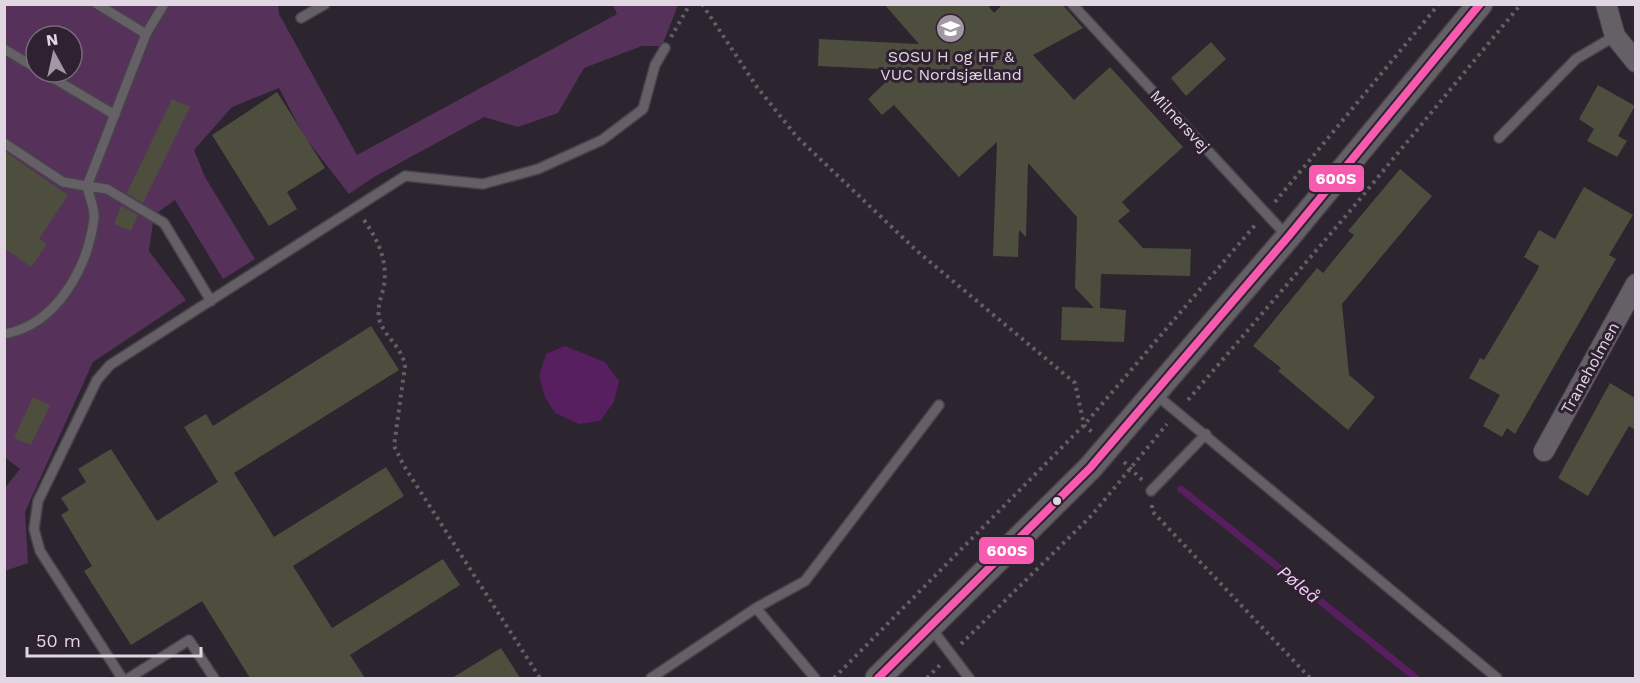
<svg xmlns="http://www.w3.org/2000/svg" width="1640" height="683" font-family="'Work Sans',sans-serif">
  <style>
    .green { fill: #56325b; fill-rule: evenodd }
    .water { fill: #581f60 }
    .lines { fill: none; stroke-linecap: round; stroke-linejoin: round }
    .stream { stroke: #581f60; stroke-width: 7 }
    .building { fill: #4e4e3e }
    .service-casing { stroke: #49424b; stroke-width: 12 }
    .minor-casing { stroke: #49424b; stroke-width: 22 }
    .tertiary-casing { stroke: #49424b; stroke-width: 27 }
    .path { stroke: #645f65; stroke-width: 4; stroke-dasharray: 3 4.5; stroke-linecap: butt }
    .service { stroke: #655f66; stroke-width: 9 }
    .minor { stroke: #655f66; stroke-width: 20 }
    .tertiary { stroke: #655f66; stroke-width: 24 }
    .bus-1-casing { stroke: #2f2131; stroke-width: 12 }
    .bus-1 { stroke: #f75aaf; stroke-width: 8 }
    .bus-dot { fill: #e0d7e2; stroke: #2f2131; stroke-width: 2 }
    .labels { text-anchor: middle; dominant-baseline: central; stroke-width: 6; stroke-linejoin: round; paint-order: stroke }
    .poi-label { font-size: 16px; fill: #e0d7e2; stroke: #2f2131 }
    .street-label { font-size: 16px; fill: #e0d7e2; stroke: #2f2131 }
    .water-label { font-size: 18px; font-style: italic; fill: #f0cef4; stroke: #2f2131 }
    .line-badge { stroke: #2f2131; stroke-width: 2 }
    .badge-label { font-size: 16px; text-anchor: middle; font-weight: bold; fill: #fff }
  </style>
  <rect width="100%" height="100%" fill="#2c242e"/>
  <!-- green -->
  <path class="green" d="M 5,5 L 278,5 L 279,14 L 357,155 L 617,14 L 613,5 L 678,5 L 662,46 L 642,46 L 584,68 L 558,113 L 518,127 L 484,117 L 374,177 L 349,194 L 304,136 L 279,88 L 232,107 L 194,150 L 205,177 L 255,259 L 223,279 L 175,200 L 154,215 L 149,251 L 186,300 L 93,362 L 25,512 L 28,563 L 5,571 L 4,489 L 20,469 L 4,457 ZM 36,36 L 72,36 L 72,72 L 36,72 Z"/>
  <!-- water -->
  <path class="water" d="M 565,346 L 605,362 L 619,381 L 614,402 L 600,421 L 579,424 L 555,413 L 545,397 L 539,376 L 546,354 Z"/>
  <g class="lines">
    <!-- stream -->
    <path class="stream" d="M 1181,489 L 1416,678"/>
  </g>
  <!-- building -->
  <path class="building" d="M 884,4 L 987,4 L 994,13 L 1003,4 L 1062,4 L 1083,28 L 1033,55 L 1074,100 L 1110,67 L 1183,147 L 1122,202 L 1130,211 L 1118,221 L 1143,248 L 1191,249 L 1190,276 L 1101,274 L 1100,308 L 1126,310 L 1124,342 L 1061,340 L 1062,307 L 1094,308 L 1075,288 L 1077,217 L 1028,163 L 1026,237 L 1019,230 L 1018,257 L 993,256 L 997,142 L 959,177 L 894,105 L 882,115 L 868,99 L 899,70 L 818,66 L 819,39 L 919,44 Z
    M 1211,42 L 1226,59 L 1186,96 L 1171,78 Z
    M 1598,85 L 1635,106 L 1618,136 L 1627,141 L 1617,157 L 1587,141 L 1594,129 L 1579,119 Z
    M 277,92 L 325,168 L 287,192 L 297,209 L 269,226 L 212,135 Z
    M 172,99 L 190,107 L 143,203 L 127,193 Z
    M 4,151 L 68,195 L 39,239 L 47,244 L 31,267 L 4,248 Z
    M 1400,169 L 1432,196 L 1342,304 L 1349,375 L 1375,397 L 1348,430 L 1278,371 L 1281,368 L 1253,346 L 1317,268 L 1323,273 L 1354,235 L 1348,231 Z
    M 1584,187 L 1633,215 L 1609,255 L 1616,259 L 1515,434 L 1507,428 L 1502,437 L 1483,426 L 1500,395 L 1469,378 L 1480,358 L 1484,360 L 1537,271 L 1539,266 L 1524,257 L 1539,230 L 1555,239 Z
    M 121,206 L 138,215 L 131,231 L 114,224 Z
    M 371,326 L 399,370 L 234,473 L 274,537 L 386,467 L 404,496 L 293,566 L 332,628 L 443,559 L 460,585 L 350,655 L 365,678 L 250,678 L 202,601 L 131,645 L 84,571 L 92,566 L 61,515 L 69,510 L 61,498 L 86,482 L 78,469 L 111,449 L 157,521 L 218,482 L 184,427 L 206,414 L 213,426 Z
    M 1610,383 L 1635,398 L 1635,430 L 1629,426 L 1588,496 L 1558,478 Z
    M 33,397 L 50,405 L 31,445 L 14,438 Z
    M 501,648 L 520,678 L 452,678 Z"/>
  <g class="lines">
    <defs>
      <path id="service" d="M 97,4 L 146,34
        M 164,4 L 146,34 L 87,186 L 107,189 L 164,223 L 211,301
        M 1072,4 L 1287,236
        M 301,18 L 325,4
        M 4,49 L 36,68
        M 43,72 L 115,115
        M 1499,138 L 1576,59 L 1615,36
        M 4,143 L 63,182 L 87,186 C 89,196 95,209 94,218 C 88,267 57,325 4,334
        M 1154,393 L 1497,678
        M 1151,491 L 1206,434
        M 756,608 L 805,581 L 939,405
        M 931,628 L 969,678
        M 122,678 L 40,551 L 34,529 L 38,501 L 97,380 L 110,365 L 405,176 L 483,184 L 538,169 L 602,140 L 643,109 L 655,65 L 665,48
        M 129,678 L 189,640 L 214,678
        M 651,678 L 756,608 L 815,678"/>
      <path id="minor" d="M 1606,4 L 1615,36 L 1636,62
        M 1544,451 L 1636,284"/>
      <path id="tertiary" d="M 878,678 L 1090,468 L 1288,237 L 1480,4"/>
    </defs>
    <!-- service casing -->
    <use href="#service" class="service-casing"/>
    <!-- minor casing -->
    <use href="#minor" class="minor-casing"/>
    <!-- tertiary casing -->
    <use href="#tertiary" class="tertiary-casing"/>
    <!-- path -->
    <path class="path" d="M 702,4 L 757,87 L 797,137 L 917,251 L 1075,383 L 1084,425 L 1092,432
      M 671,37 L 690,4
      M 1275,202 L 1439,4
      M 364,220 C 380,243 390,266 382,294 C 379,303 377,313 380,322 C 386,338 402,347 405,366 L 394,446 L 404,466 L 540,678
      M 1188,400 L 1350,211 L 1521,4
      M 1124,462 L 1142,480
      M 1152,505 L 1152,511 L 1310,678
      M 961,644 L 1092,515 L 1167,424
      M 834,678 L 1084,425 L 1256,224
      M 927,678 L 941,664"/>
    <!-- service -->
    <use href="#service" class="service"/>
    <!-- minor -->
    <use href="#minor" class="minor"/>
    <!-- tertiary -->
    <use href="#tertiary" class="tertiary"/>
    <defs>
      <path id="bus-1" d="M 878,678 L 1090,468 L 1288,237 L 1480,4"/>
    </defs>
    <!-- bus-1 casing -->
    <use href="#bus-1" class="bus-1-casing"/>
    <!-- bus-1 -->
    <use href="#bus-1" class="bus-1"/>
  </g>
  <!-- icons -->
  <defs>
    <symbol id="school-disc" viewBox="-11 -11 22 22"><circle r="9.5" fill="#a198a3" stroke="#2f2131"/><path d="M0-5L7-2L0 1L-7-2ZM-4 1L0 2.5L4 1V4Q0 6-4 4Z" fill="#fff"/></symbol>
  </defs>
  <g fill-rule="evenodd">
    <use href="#school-disc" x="934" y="12" width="33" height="33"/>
  </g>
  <!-- markers -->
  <circle class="bus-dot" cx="1057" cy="501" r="5"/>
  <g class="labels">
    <!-- poi labels -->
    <g class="poi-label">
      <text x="951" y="56">SOSU H og HF &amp;<tspan x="951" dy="18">VUC Nordsjælland</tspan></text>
    </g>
    <!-- street labels -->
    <g class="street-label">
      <text transform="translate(1180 121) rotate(47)">Milnersvej</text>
      <text transform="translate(1590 368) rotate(-61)">Traneholmen</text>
    </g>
    <!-- water labels -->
    <g class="water-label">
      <text transform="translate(1299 584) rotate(39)">Pøleå</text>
    </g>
  </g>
  <g class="line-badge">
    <rect x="1308" y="164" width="57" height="29" rx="6" fill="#f75aaf"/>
    <rect x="978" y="536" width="57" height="29" rx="6" fill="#f75aaf"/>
  </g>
  <g class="badge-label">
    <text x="1336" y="184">600S</text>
    <text x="1007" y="556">600S</text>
  </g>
  <!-- border -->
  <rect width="1640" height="683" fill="none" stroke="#e0d7e2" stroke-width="12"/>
  <!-- north arrow -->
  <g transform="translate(54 54) rotate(352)"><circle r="28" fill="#2f2131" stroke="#766a78" stroke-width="1.5"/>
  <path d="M0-4.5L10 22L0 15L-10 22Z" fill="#a198a3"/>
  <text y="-9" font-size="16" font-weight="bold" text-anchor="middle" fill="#e0d7e2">N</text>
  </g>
  <!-- scale -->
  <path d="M27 647v9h174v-9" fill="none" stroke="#e0d7e2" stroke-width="3"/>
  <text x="36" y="647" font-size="18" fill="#e0d7e2" stroke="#2f2131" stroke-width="4.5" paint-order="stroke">50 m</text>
</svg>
